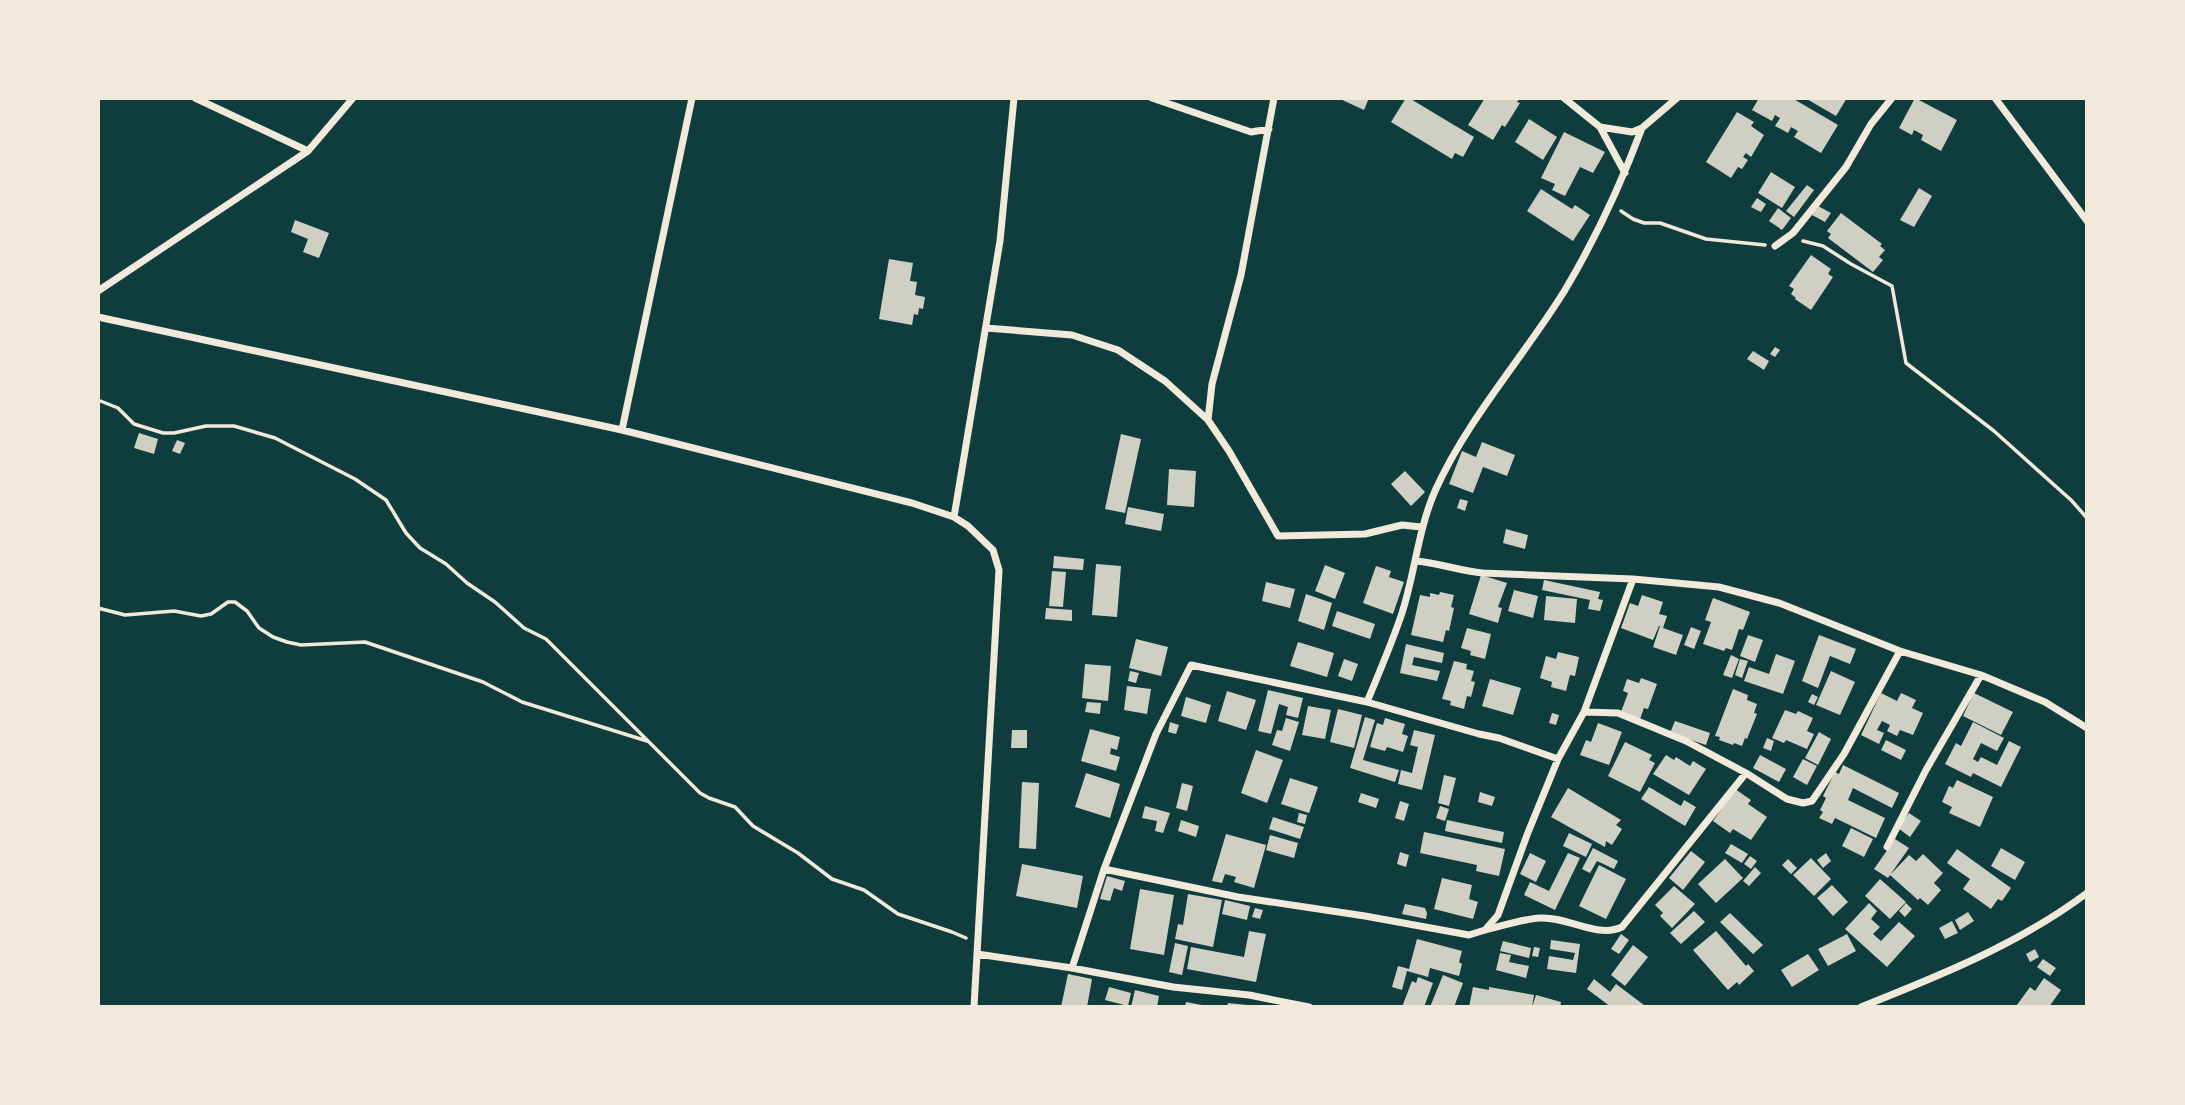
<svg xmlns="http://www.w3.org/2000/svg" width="2185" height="1105" font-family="Mulish,sans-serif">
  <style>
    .building { fill: #cfcfc3 }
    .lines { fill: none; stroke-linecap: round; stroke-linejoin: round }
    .path { stroke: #f1e9da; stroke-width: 3.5 }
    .minor { stroke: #f1e9da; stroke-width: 7 }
  </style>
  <rect width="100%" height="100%" fill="#0f3d3e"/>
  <!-- building -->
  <path class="building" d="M 1338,98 L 1369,98 L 1364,110 Z
    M 1406,98 L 1409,98 L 1474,137 L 1463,157 L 1455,153 L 1452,159 L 1391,122 Z
    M 1485,98 L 1520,98 L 1517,102 L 1520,103 L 1505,127 L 1502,125 L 1493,140 L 1468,125 Z
    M 1759,98 L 1792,98 L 1838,125 L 1821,153 L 1794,137 L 1798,131 L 1791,127 L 1788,133 L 1775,126 L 1780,118 L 1775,115 L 1772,121 L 1752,110 Z
    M 1805,98 L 1847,98 L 1836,116 Z
    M 1915,98 L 1957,120 L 1941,151 L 1921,140 L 1923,135 L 1914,130 L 1912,135 L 1899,128 Z
    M 1737,112 L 1754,122 L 1751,126 L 1764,135 L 1751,157 L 1746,153 L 1743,157 L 1748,160 L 1742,169 L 1738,167 L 1731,178 L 1706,162 Z
    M 1529,119 L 1557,137 L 1543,160 L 1515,142 Z
    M 1564,132 L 1605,152 L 1593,173 L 1580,167 L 1565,196 L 1552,190 L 1555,184 L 1541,178 Z
    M 1771,172 L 1795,187 L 1782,208 L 1758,193 Z
    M 1807,185 L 1814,190 L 1794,217 L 1786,211 Z
    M 1919,188 L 1932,196 L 1914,227 L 1900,220 Z
    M 1541,189 L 1572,209 L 1575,205 L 1590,215 L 1573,241 L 1527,211 Z
    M 1757,198 L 1766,204 L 1761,212 L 1751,207 Z
    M 1818,206 L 1831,213 L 1825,222 L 1812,215 Z
    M 1778,208 L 1791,218 L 1782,230 L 1769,221 Z
    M 1841,213 L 1882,244 L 1880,246 L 1885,250 L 1879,257 L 1883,260 L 1873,272 L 1828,238 L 1831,234 L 1827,231 Z
    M 295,220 L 329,233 L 319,258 L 303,252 L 308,239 L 291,232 Z
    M 1811,255 L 1831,269 L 1828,274 L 1833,277 L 1811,310 L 1795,299 L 1796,298 L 1791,294 L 1794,289 L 1789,286 Z
    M 889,259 L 913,263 L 910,281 L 917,282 L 915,295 L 925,297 L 923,309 L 919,308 L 918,315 L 914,314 L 912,325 L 879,319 Z
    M 1775,347 L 1780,350 L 1775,357 L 1770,354 Z
    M 1753,351 L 1769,361 L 1764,370 L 1747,359 Z
    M 139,433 L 158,439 L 154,454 L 134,448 Z
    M 1121,434 L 1141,439 L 1125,513 L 1105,509 Z
    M 177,440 L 185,443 L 180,454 L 172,451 Z
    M 1482,442 L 1515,455 L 1507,476 L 1483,467 L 1473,493 L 1449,484 L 1462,451 L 1476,457 Z
    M 1169,469 L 1196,471 L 1194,507 L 1167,505 Z
    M 1405,471 L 1425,492 L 1411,506 L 1391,484 Z
    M 1460,499 L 1468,501 L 1465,511 L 1457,508 Z
    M 1128,507 L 1164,514 L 1161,531 L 1125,524 Z
    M 1506,529 L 1528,535 L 1525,549 L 1503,543 Z
    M 1054,556 L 1084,559 L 1083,570 L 1053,568 Z
    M 1096,564 L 1121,566 L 1117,617 L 1092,615 Z
    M 1325,565 L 1345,573 L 1335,599 L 1315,591 Z
    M 1376,566 L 1391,571 L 1389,577 L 1404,582 L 1393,614 L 1363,603 Z
    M 1052,571 L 1066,572 L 1063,607 L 1049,606 Z
    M 1481,575 L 1507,583 L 1498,607 L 1502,608 L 1498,623 L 1469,614 Z
    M 1544,580 L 1600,592 L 1598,599 L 1603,600 L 1600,611 L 1588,609 L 1590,600 L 1542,590 Z
    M 1266,582 L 1295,589 L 1290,608 L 1262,601 Z
    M 1514,590 L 1538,596 L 1533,618 L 1508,611 Z
    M 1440,592 L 1454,595 L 1451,607 L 1454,608 L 1449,631 L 1446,630 L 1443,642 L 1411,635 L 1420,595 L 1430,597 L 1430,593 L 1439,595 Z
    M 1306,594 L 1332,603 L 1324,630 L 1298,621 Z
    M 1642,595 L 1663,602 L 1659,614 L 1667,616 L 1663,628 L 1683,635 L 1676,655 L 1653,647 L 1660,626 L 1659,626 L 1653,640 L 1621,628 L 1630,603 L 1638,606 Z
    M 1546,596 L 1577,599 L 1575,623 L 1544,620 Z
    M 1713,598 L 1750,612 L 1743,630 L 1739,629 L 1732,650 L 1726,648 L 1724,651 L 1703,644 L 1711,622 L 1705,620 Z
    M 1046,608 L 1072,610 L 1072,621 L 1045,619 Z
    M 1337,611 L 1375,624 L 1370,639 L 1332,626 Z
    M 1691,627 L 1701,631 L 1694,649 L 1684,645 Z
    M 1467,628 L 1491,634 L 1485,659 L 1470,655 L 1471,651 L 1461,648 Z
    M 1748,635 L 1763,640 L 1755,662 L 1740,656 Z
    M 1819,635 L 1856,649 L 1850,664 L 1830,656 L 1818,688 L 1802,681 Z
    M 1136,639 L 1168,647 L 1161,676 L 1129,668 Z
    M 1298,642 L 1334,653 L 1327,677 L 1290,666 Z
    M 1406,644 L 1444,653 L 1442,663 L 1414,657 L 1412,665 L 1440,671 L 1437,681 L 1400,673 Z
    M 1558,652 L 1579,657 L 1575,676 L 1570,675 L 1566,691 L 1551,687 L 1552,682 L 1540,678 L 1546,656 L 1556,659 Z
    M 1776,654 L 1795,661 L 1783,694 L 1744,681 L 1749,667 L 1769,674 Z
    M 1731,655 L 1739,659 L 1732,678 L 1723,675 Z
    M 1344,659 L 1358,664 L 1352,681 L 1338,676 Z
    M 1740,659 L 1748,661 L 1742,678 L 1735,675 Z
    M 1454,661 L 1467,664 L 1466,669 L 1474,671 L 1471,681 L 1475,682 L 1471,697 L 1467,696 L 1464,709 L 1450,705 L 1451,701 L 1442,699 Z
    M 1085,664 L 1111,666 L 1108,701 L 1082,698 Z
    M 1130,671 L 1139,673 L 1136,683 L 1128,681 Z
    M 1831,671 L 1855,682 L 1840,715 L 1816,705 Z
    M 1641,678 L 1657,684 L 1648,709 L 1644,708 L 1640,719 L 1621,712 L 1628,693 L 1623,691 L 1627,679 L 1639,683 Z
    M 1490,679 L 1521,688 L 1513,715 L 1482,706 Z
    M 1127,686 L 1151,689 L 1147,714 L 1124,710 Z
    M 1733,689 L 1748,695 L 1747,700 L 1757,704 L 1754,713 L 1757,714 L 1747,739 L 1745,738 L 1742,746 L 1734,743 L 1733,745 L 1719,740 L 1720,737 L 1715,736 Z
    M 1268,690 L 1303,698 L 1298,718 L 1286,715 L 1288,707 L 1279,704 L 1271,734 L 1258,731 Z
    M 1227,691 L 1256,700 L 1246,730 L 1218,721 Z
    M 1881,693 L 1897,701 L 1901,693 L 1916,700 L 1912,708 L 1923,713 L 1913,735 L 1900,730 L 1897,736 L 1887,731 L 1890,725 L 1882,721 L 1877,730 L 1884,733 L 1879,744 L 1861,735 Z
    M 1974,693 L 2013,712 L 2001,735 L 1963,716 Z
    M 1812,694 L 1818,697 L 1814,705 L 1808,702 Z
    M 1186,697 L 1211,705 L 1206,723 L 1181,716 Z
    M 1087,702 L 1101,703 L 1100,714 L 1085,712 Z
    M 1308,706 L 1331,710 L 1325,739 L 1302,735 Z
    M 1338,709 L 1362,715 L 1354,748 L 1330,742 Z
    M 1785,710 L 1796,714 L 1798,711 L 1813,718 L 1807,731 L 1814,734 L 1807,749 L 1786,740 L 1784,743 L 1772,738 Z
    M 1552,713 L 1559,715 L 1556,725 L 1549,723 Z
    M 1365,717 L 1375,720 L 1363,760 L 1399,770 L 1395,782 L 1350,768 Z
    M 1286,718 L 1299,722 L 1290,751 L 1272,745 L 1277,730 L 1282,731 Z
    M 1385,718 L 1405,724 L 1402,734 L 1408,736 L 1403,752 L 1387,747 L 1385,751 L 1370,747 L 1377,723 L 1383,725 Z
    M 1675,721 L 1710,733 L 1706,745 L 1670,733 Z
    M 1170,722 L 1179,725 L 1176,734 L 1168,732 Z
    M 1973,722 L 2004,738 L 1997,751 L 1981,743 L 1973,759 L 1978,762 L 1981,757 L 1997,765 L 2009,741 L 2021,747 L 2001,787 L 1973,773 L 1971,777 L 1945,764 L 1956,743 L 1961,746 Z
    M 1598,723 L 1622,732 L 1609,765 L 1580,755 L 1586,740 L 1591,742 Z
    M 1090,729 L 1120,737 L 1117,750 L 1111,748 L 1110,754 L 1120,757 L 1116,771 L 1081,761 Z
    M 1012,730 L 1027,730 L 1027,748 L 1011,748 Z
    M 1414,730 L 1435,735 L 1422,790 L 1398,784 L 1401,770 L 1412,773 L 1418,747 L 1410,745 Z
    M 1819,732 L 1831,739 L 1818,765 L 1805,758 Z
    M 1767,738 L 1774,741 L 1771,751 L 1763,748 Z
    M 1886,740 L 1906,750 L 1901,760 L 1881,750 Z
    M 1625,742 L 1652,755 L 1649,760 L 1655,763 L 1640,792 L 1608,776 Z
    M 1256,750 L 1283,760 L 1267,803 L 1241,793 Z
    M 1666,755 L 1674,760 L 1676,757 L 1690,766 L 1693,761 L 1706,769 L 1689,795 L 1653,774 Z
    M 1760,755 L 1786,769 L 1779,782 L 1753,768 Z
    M 1803,759 L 1817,766 L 1807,785 L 1793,777 Z
    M 1843,765 L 1899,793 L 1892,808 L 1853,788 L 1848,800 L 1885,818 L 1876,838 L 1835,818 L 1832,824 L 1819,818 L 1823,812 L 1820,810 L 1826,798 L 1823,796 L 1835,772 L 1839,774 Z
    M 1086,773 L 1120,784 L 1110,818 L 1075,807 Z
    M 1444,775 L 1456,778 L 1449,806 L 1438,803 Z
    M 1290,778 L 1318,787 L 1309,813 L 1281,804 Z
    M 1957,780 L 1993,797 L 1980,827 L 1949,813 L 1952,807 L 1942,802 L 1949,786 L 1953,788 Z
    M 1022,782 L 1039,783 L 1036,849 L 1019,848 Z
    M 1182,783 L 1193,786 L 1187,811 L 1176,808 Z
    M 1649,787 L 1681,806 L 1684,800 L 1696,807 L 1685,826 L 1641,799 Z
    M 1568,788 L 1621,820 L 1616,825 L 1622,829 L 1612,845 L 1606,841 L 1605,847 L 1551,817 Z
    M 1735,789 L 1751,800 L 1748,804 L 1767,817 L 1751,840 L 1733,829 L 1730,833 L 1713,821 Z
    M 1480,792 L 1495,797 L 1492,806 L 1478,802 Z
    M 1361,793 L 1379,799 L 1376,808 L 1358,802 Z
    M 1400,801 L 1409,804 L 1404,821 L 1395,818 Z
    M 1145,806 L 1170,813 L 1163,833 L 1155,831 L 1157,821 L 1142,818 Z
    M 1440,806 L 1449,809 L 1445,821 L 1436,818 Z
    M 1299,813 L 1307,815 L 1305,824 L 1297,822 Z
    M 1909,813 L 1921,821 L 1910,837 L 1898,828 Z
    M 1273,817 L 1304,827 L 1300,839 L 1269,829 Z
    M 1181,820 L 1199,826 L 1196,837 L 1178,831 Z
    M 1447,820 L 1504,832 L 1502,843 L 1445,831 Z
    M 1851,828 L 1873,839 L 1864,857 L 1842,846 Z
    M 1424,832 L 1505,849 L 1499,876 L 1476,871 L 1477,865 L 1420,853 Z
    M 1569,833 L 1592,844 L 1586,857 L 1563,846 Z
    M 1226,834 L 1266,845 L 1254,888 L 1234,882 L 1236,877 L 1225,874 L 1222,883 L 1212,881 Z
    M 1270,835 L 1298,843 L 1294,858 L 1266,850 Z
    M 1895,839 L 1909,848 L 1888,878 L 1874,869 Z
    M 1731,844 L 1748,854 L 1742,863 L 1725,853 Z
    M 1593,848 L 1618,861 L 1614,869 L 1597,861 L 1590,873 L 1582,869 Z
    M 2001,848 L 2025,862 L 2015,880 L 1991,866 Z
    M 1957,849 L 2011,888 L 2002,901 L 1998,899 L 1991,909 L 1963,889 L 1970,879 L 1947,863 Z
    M 1691,851 L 1705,862 L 1683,890 L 1669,878 Z
    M 1400,852 L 1409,855 L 1406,867 L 1397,864 Z
    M 1530,853 L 1546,861 L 1536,882 L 1520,874 Z
    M 1568,853 L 1580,858 L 1555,910 L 1524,895 L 1530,882 L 1549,891 Z
    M 1826,853 L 1831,861 L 1823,868 L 1817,860 Z
    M 1923,854 L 1943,873 L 1934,883 L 1941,890 L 1928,905 L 1920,898 L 1918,900 L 1890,875 L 1909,855 L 1916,861 Z
    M 1750,856 L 1757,861 L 1751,869 L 1744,864 Z
    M 1811,858 L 1831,879 L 1814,896 L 1793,875 Z
    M 1725,859 L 1743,878 L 1716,903 L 1698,884 Z
    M 1788,859 L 1797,868 L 1791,874 L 1782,865 Z
    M 1022,864 L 1083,876 L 1077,908 L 1016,896 Z
    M 1599,865 L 1626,879 L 1606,919 L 1579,906 Z
    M 1755,867 L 1761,873 L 1749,886 L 1743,881 Z
    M 1107,876 L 1125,881 L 1122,891 L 1114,888 L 1110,901 L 1100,899 Z
    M 1442,878 L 1472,885 L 1469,899 L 1478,902 L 1473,919 L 1434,909 Z
    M 1880,879 L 1906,902 L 1890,919 L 1865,896 Z
    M 1832,885 L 1848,902 L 1833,916 L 1817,898 Z
    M 1674,886 L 1695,904 L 1672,928 L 1660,916 L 1663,913 L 1655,905 Z
    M 1140,889 L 1174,895 L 1164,955 L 1130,949 Z
    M 1188,894 L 1222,900 L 1213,947 L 1175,939 L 1178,924 L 1183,925 Z
    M 1225,900 L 1250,906 L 1247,920 L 1222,914 Z
    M 1869,903 L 1877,911 L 1871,919 L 1880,927 L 1873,934 L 1881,941 L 1899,922 L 1915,936 L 1887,967 L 1845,929 Z
    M 1906,903 L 1912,909 L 1905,917 L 1899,911 Z
    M 1405,904 L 1425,908 L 1427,913 L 1426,919 L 1402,914 Z
    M 1255,908 L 1263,910 L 1260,919 L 1252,917 Z
    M 1694,911 L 1705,922 L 1681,944 L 1670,933 Z
    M 1968,912 L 1974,921 L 1960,930 L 1955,920 Z
    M 1730,913 L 1763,945 L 1753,954 L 1720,922 Z
    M 1952,921 L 1958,933 L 1945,939 L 1939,928 Z
    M 1249,931 L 1266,934 L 1256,982 L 1187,969 L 1191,947 L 1244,957 Z
    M 1716,931 L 1746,966 L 1748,964 L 1754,971 L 1739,985 L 1737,982 L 1728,990 L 1693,950 Z
    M 1621,934 L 1629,940 L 1619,954 L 1611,949 Z
    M 1847,934 L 1856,951 L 1828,966 L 1818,949 Z
    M 1417,939 L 1462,951 L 1459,962 L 1462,964 L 1459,976 L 1430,968 L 1428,977 L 1407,971 L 1402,990 L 1392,987 L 1398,966 L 1409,969 Z
    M 1551,940 L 1580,944 L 1576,973 L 1547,969 L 1549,956 L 1573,960 L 1575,953 L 1550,949 Z
    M 1503,941 L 1531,948 L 1529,958 L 1500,951 Z
    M 1175,943 L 1188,946 L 1182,975 L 1169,972 Z
    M 1633,945 L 1648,957 L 1625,986 L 1611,975 Z
    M 1534,947 L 1540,948 L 1538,957 L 1532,956 Z
    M 2035,949 L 2039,957 L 2030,962 L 2026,954 Z
    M 1500,953 L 1511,955 L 1509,962 L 1529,966 L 1526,978 L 1496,970 Z
    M 1808,954 L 1819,970 L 1792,987 L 1781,970 Z
    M 2043,959 L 2056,968 L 2050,976 L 2037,967 Z
    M 1068,974 L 1092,979 L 1087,1007 L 1061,1007 Z
    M 1443,975 L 1463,983 L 1454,1007 L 1430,1007 Z
    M 1418,977 L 1433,983 L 1424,1007 L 1402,1007 L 1412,981 L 1416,983 Z
    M 2044,978 L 2061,990 L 2049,1007 L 2020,1007 L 2017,1005 L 2030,987 L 2035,991 Z
    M 1594,979 L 1610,992 L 1616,984 L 1644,1005 L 1643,1007 L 1611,1007 L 1587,989 Z
    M 1109,987 L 1131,993 L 1128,1006 L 1105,1000 Z
    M 1473,987 L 1489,990 L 1489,987 L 1534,995 L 1532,1007 L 1469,1007 Z
    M 1135,990 L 1159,996 L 1157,1007 L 1131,1007 Z
    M 1536,995 L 1561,1002 L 1560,1007 L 1532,1007 Z
    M 1186,1002 L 1207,1006 L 1207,1007 L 1185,1007 Z
    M 1228,1003 L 1247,1005 L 1247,1007 L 1227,1007 Z"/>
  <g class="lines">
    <!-- path -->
    <path class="path" d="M 1621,211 L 1633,219 L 1644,223 L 1660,223 L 1706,239 L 1765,245
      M 1803,241 L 1823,246 L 1851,264 L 1892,286 L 1906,363 L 1994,431 L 2071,500 L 2087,518
      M 98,400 L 118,408 L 134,424 L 163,433 L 174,433 L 206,426 L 234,426 L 275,438 L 355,479 L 386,500 L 406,533 L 420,548 L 446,564 L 467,583 L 495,602 L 524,628 L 546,639 L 700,793 L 709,798 L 735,807 L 753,826 L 798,853 L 832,879 L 864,890 L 898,914 L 952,932 L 966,938
      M 98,608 L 125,615 L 174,611 L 201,616 L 211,614 L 228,602 L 235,602 L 247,611 L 259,628 L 273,637 L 287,642 L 301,645 L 365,642 L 483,682 L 522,702 L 647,741"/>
    <!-- minor -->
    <path class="minor" d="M 195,98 L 308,151
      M 1152,98 L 1251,132 L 1269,129
      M 1564,98 L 1600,127 L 1632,132 L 1642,128 L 1677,98
      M 1995,98 L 2087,221
      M 1600,127 L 1625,173
      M 1775,246 L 1793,233 L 1846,167 L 1871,124 L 1892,98
      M 98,291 L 308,151 L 353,98
      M 98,317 L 622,430 L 912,503 L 954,517 L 968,526 L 993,550 L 999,570 L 977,954
      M 986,328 L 1072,335 L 1118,350 L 1165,381 L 1208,420 L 1229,451 L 1278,536 L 1365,534 L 1402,525 L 1421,527
      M 1208,420 L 1212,384 L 1241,275 L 1274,98
      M 622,430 L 692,98
      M 954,517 L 1000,241 L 1014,98
      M 1416,561 C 1439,563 1460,571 1483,573 L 1633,579 L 1719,587 L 1779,603 L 1900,651 L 1981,675 L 2045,702 L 2087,728
      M 1367,702 C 1379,673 1392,643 1402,613 C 1415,573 1418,530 1435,491 C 1468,418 1523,358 1565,290 C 1596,238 1621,184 1642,128
      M 1584,712 L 1618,713 L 1686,741 L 1746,773 L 1787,799 L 1803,803 L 1812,801 L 1844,754 L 1900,651
      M 1887,847 L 1926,770 L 1981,675
      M 1104,869 L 1238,897 L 1365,916 L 1469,935 L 1485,930 L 1498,915 L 1527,835 L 1558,759 L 1584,712 L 1633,579
      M 1485,930 C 1503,926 1522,919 1540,918 C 1567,916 1597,939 1622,927 L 1746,773
      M 1072,968 L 1104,869 L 1156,734 L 1191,665 L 1367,702 L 1479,734 L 1499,738 L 1558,759
      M 974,1007 L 977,954 L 1072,968 L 1173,987 L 1249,995 L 1309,1007
      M 1861,1007 C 1939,976 2019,944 2087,893"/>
  </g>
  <!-- border -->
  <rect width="2185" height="1105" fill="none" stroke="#f1e9da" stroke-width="200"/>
</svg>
